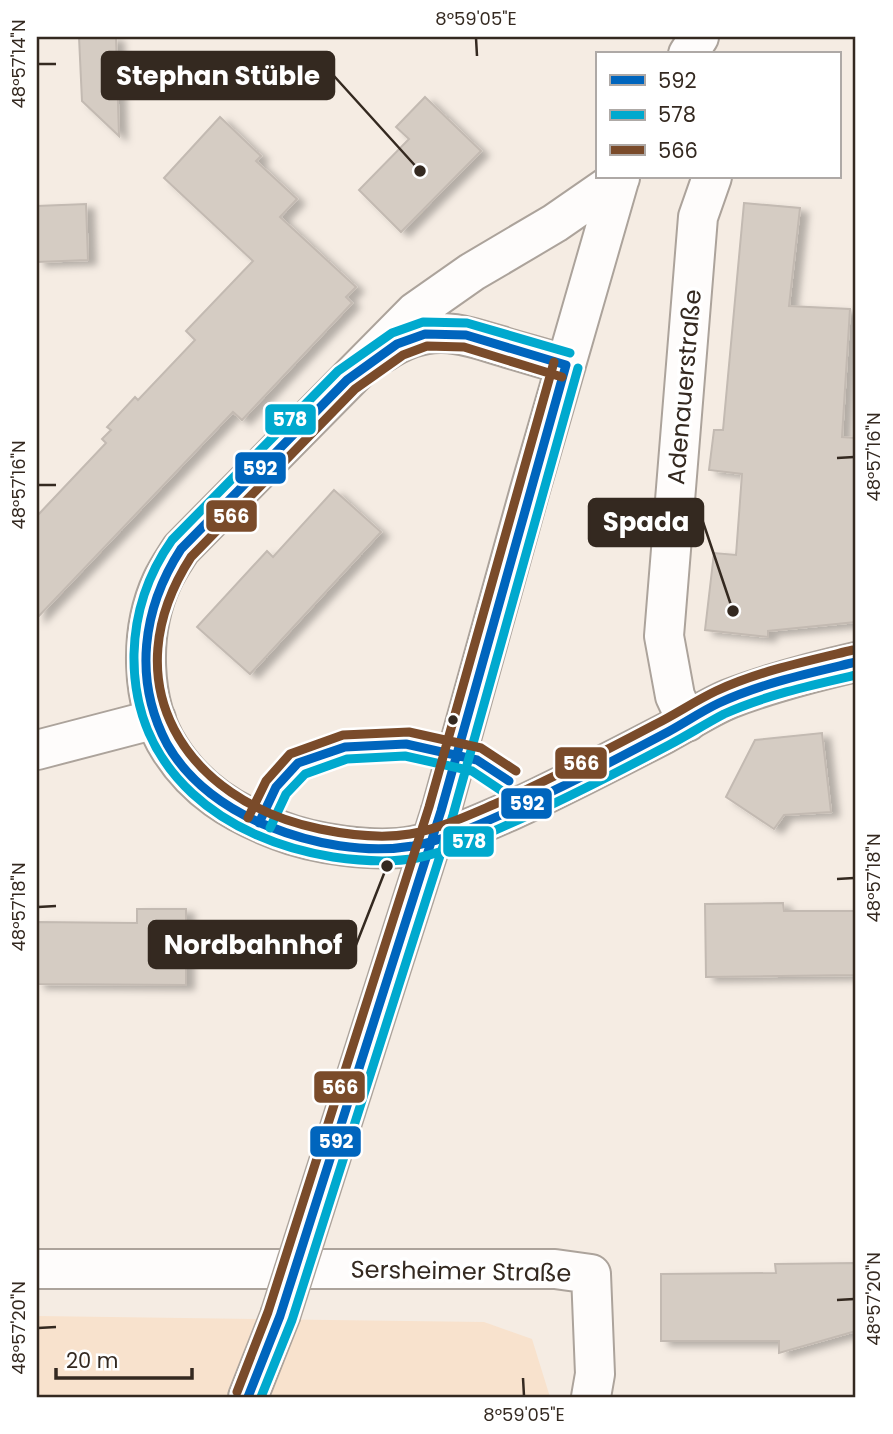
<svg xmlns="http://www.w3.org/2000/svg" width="893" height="1434" font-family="Poppins,sans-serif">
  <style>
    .green { fill: #f8e2cd }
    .building { fill: #d5ccc3; stroke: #c3bab2; stroke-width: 2; filter: url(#shadow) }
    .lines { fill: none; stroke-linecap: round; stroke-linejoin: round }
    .minor-casing { stroke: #aca39b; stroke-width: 42 }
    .secondary-casing { stroke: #aca39b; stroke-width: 42 }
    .minor { stroke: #fefcfb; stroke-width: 38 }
    .secondary { stroke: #fefcfb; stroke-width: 38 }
    .secondary-bridge-casing { stroke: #aca39b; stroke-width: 42; stroke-linecap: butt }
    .secondary-bridge { stroke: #fefcfb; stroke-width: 38 }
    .bus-1-casing { stroke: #fff; stroke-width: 14 }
    .bus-2-casing { stroke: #fff; stroke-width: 14 }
    .bus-3-casing { stroke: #fff; stroke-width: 14 }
    .bus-1 { stroke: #0065bd; stroke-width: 9 }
    .bus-2 { stroke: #00a9ce; stroke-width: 9 }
    .bus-3 { stroke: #7a4b2a; stroke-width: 9 }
    .ticks { fill: none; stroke: #342920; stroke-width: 2.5 }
    .bus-dot { fill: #342920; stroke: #fff; stroke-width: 2.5 }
    .labels { text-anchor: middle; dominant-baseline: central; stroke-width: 7; stroke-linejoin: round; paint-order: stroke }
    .street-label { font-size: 24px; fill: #342920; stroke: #fff }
    .leader { fill: none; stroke: #342920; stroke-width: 2.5 }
    .callout-dot { fill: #342920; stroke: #fff; stroke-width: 2.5 }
    .callout { fill: #342920; stroke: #342920; stroke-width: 2.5 }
    .callout-label { font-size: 26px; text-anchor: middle; font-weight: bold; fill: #fff }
    .line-badge { stroke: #fff; stroke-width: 2.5 }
    .badge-label { font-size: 19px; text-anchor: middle; font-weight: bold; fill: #fff }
    .neatline { fill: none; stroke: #342920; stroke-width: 2.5 }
    .ticks-label { font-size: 18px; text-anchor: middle; fill: #342920 }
  </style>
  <defs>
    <filter id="shadow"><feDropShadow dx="8" dy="4.5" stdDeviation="3.5" flood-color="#0004"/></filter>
  </defs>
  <rect width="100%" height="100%" fill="#f5ece3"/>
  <!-- green -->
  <path class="green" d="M 37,1316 L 484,1322 L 532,1339 L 550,1397 L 37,1397 Z"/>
  <!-- building -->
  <path class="building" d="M 79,37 L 116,37 L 119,136 L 82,101 Z
    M 425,97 L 481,151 L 401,232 L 359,190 L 409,139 L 396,127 Z
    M 220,117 L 261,156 L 256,161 L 297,199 L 280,217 L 356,287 L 346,297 L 352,303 L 242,420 L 233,412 L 37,618 L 37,516 L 106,443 L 102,439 L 111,430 L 107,427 L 135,397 L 138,400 L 195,340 L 186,331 L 253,261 L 164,178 Z
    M 744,203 L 800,208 L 789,306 L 850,309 L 842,437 L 856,438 L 856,622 L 768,631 L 768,637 L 705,630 L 714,553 L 736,555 L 742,474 L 709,470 L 714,430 L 723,430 Z
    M 86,204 L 88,260 L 37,262 L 37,206 Z
    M 334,490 L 381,532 L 250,674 L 197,627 L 267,551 L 273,557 Z
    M 822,733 L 831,812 L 784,815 L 774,829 L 726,797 L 755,740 Z
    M 783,903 L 784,911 L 856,911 L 856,975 L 706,977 L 705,904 Z
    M 137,909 L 186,909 L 186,985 L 37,984 L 37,922 L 137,923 Z
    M 856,1263 L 856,1331 L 779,1353 L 779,1341 L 661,1341 L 661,1274 L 776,1273 L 775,1264 Z"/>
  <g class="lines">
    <defs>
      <path id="minor" d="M 687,722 L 675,696 L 664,636 L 698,217 L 712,177
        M 37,750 L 156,719
        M 37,1269 L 555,1269 L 591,1274 L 595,1374 L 591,1397"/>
      <path id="secondary" d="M 688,54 L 699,37
        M 620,178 L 555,223 L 472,272 L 415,312 L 181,549 C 174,560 167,570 162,581 C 139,631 140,703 170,749 C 196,790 233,813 278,830 C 313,844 375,853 413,846 C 448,839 480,824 512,810 C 564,786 614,760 664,734 C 685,723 707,708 729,699 C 770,683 813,672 856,662
        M 384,352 C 432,320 464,335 514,350 C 531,355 549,360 566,365
        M 441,811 L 529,493 L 620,177
        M 248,1397 L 280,1316"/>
    </defs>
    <!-- minor casing -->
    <use href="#minor" class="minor-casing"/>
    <!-- secondary casing -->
    <use href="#secondary" class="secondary-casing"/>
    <!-- minor -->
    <use href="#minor" class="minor"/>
    <!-- secondary -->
    <use href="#secondary" class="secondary"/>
    <defs>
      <path id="secondary-bridge" d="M 280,1316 L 441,811"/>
    </defs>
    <!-- secondary-bridge casing -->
    <use href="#secondary-bridge" class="secondary-bridge-casing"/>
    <!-- secondary-bridge -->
    <use href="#secondary-bridge" class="secondary-bridge"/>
    <defs>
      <path id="bus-1" d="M 566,365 L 466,335 L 425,334 L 397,344 L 347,380 L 181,549 C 142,609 133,680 167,744 C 189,783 228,810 268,826 C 312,844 366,854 413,846 C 444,840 474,827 503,814 C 558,790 611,762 664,734 C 683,724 700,712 719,703 C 762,683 810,673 856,662
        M 259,823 L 276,787 L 298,763 L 345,747 L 406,744 L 477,760 L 509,781
        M 248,1397 L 280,1316 L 441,811 L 566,365"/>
      <path id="bus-2" d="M 570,353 L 467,323 L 423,322 L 392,333 L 338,371 L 172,540 C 148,574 135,612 134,654 C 132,772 225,840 333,857 C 361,861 390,863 417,858 C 449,851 478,838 507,825 C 562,801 616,773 669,745 C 688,735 705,724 724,714 C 766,695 812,685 856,675
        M 270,828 L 286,794 L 305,774 L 347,759 L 405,756 L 472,771 L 502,791
        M 261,1397 L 292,1320 L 453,815 L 578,368"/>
      <path id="bus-3" d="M 562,377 L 464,347 L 427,346 L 403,355 L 355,389 L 191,557 C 110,682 184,801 320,829 C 349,835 380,839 410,834 C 439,829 467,816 495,804 C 549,780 603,752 656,724 C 676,714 695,701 716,691 C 759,671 807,661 853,650
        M 248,818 L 266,781 L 290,754 L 343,735 L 409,732 L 481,748 L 516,771
        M 237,1392 L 268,1312 L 429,807 L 554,362"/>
    </defs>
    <!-- bus-1 casing -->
    <use href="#bus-1" class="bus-1-casing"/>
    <!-- bus-2 casing -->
    <use href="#bus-2" class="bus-2-casing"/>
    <!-- bus-3 casing -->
    <use href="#bus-3" class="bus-3-casing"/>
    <!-- bus-1 -->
    <use href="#bus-1" class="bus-1"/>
    <!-- bus-2 -->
    <use href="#bus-2" class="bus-2"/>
    <!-- bus-3 -->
    <use href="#bus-3" class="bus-3"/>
  </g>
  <!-- ticks -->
  <path class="ticks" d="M 476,38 L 477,56M 38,64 L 56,64M 837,458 L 854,457M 38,485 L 56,485M 837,879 L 854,878M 38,907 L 56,906M 837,1300 L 854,1299M 38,1328 L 56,1327M 523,1378 L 524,1396"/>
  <!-- markers -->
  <circle class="bus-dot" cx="453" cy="720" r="6"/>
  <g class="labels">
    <!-- street labels -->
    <g class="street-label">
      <text transform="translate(684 387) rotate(-85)">Adenauerstraße</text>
      <text transform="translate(461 1271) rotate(1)">Sersheimer Straße</text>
    </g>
  </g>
  <!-- callouts -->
  <path class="leader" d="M420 171L334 76M733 611L703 522M387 866L356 945"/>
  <g class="callout-dot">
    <circle cx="420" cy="171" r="7"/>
    <circle cx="733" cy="611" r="7"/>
    <circle cx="387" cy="866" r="7"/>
  </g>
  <g class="callout">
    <rect x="102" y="52" width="232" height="47" rx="7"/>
    <rect x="589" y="499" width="114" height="47" rx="7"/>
    <rect x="149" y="921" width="207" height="47" rx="7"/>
  </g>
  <g class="callout-label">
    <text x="218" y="85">Stephan Stüble</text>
    <text x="646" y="531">Spada</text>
    <text x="253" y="954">Nordbahnhof</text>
  </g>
  <g class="line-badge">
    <rect x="264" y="403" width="53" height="33" rx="7" fill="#00a9ce"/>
    <rect x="234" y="451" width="53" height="34" rx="7" fill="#0065bd"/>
    <rect x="205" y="499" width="53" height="34" rx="7" fill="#7a4b2a"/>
    <rect x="554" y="746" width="54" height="34" rx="7" fill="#7a4b2a"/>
    <rect x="500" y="787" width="53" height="33" rx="7" fill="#0065bd"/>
    <rect x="442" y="825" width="53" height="33" rx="7" fill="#00a9ce"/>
    <rect x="313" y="1070" width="53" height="34" rx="7" fill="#7a4b2a"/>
    <rect x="309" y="1125" width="53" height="33" rx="7" fill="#0065bd"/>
  </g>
  <g class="badge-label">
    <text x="290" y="426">578</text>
    <text x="260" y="475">592</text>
    <text x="231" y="523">566</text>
    <text x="581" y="770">566</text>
    <text x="527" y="810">592</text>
    <text x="469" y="848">578</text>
    <text x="340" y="1094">566</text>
    <text x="336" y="1148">592</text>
  </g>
  <!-- border -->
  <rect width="893" height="1434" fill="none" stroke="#ffffff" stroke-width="77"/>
  <!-- legend -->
  <rect x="596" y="52" width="245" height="126" fill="#ffffff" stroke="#aea9a6" stroke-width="2"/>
  <rect x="610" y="75" width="35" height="10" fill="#0065bd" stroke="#aea9a6" stroke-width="2"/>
  <text x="658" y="88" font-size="21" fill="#342920">592</text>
  <rect x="610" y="110" width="35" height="10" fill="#00a9ce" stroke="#aea9a6" stroke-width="2"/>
  <text x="658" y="122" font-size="21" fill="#342920">578</text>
  <rect x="610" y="145" width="35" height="10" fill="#7a4b2a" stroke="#aea9a6" stroke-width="2"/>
  <text x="658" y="158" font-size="21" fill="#342920">566</text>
  <!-- scale -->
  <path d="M56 1368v10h136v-10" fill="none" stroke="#342920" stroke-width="3.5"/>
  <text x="66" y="1368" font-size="21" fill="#342920" stroke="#ffffff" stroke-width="5" paint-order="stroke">20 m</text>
  <rect x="38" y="38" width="816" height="1358" class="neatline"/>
  <g class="ticks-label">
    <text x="476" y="25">8°59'05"E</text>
    <text transform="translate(19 64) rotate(-90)" y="6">48°57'14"N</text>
    <text transform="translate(874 457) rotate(-90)" y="6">48°57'16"N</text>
    <text transform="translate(19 485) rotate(-90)" y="6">48°57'16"N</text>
    <text transform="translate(874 878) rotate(-90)" y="6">48°57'18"N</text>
    <text transform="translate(19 907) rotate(-90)" y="6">48°57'18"N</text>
    <text transform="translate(874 1299) rotate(-90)" y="6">48°57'20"N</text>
    <text transform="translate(19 1328) rotate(-90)" y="6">48°57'20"N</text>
    <text x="524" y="1421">8°59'05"E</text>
  </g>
</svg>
